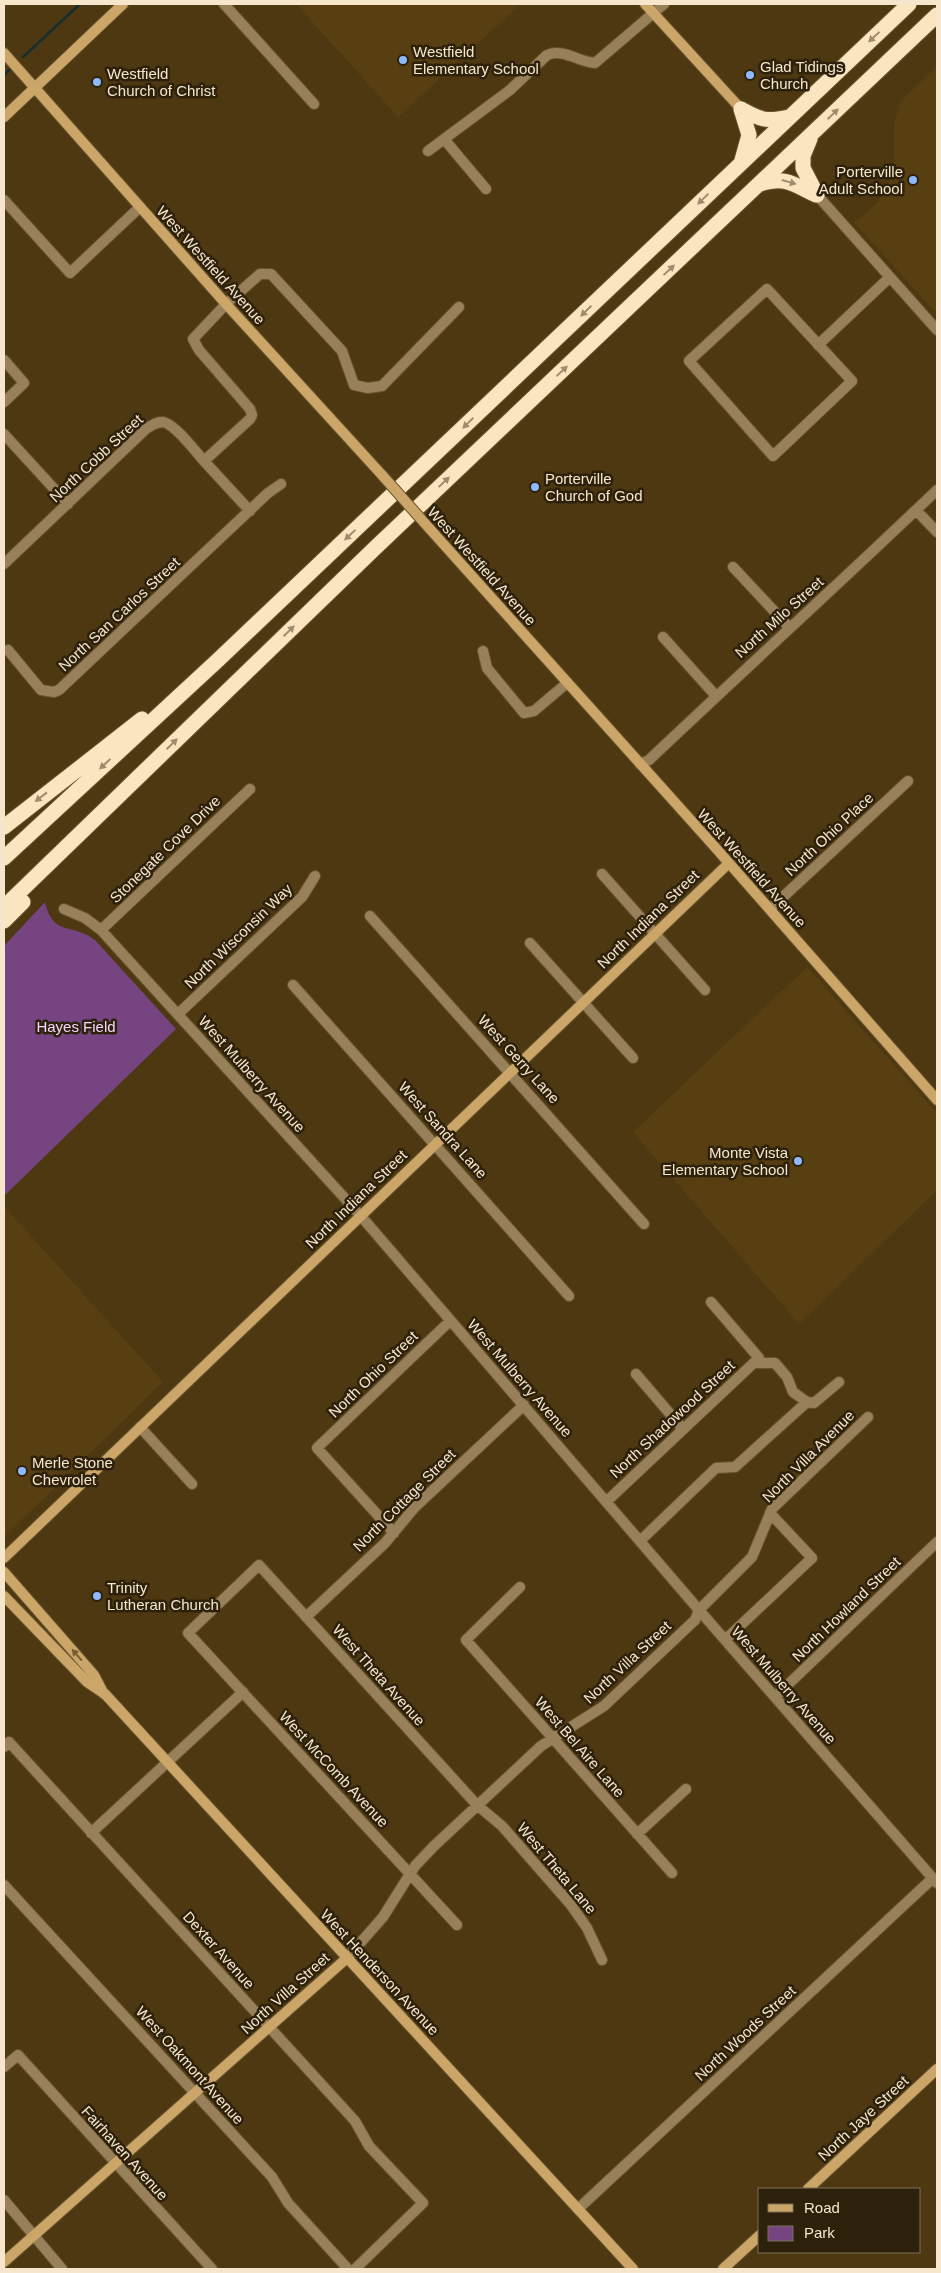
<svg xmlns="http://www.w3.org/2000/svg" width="941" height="2273" font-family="Helvetica,sans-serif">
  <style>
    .built { fill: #583f12 }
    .green { fill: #754481 }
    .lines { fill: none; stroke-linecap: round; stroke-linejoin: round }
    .stream { stroke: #182d2e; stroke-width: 2.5 }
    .street-casing { stroke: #68542f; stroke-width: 12 }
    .secondary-casing { stroke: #68542f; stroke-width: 12 }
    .highway-casing { stroke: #68542f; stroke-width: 17 }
    .street { stroke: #98805a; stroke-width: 10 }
    .secondary { stroke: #cba668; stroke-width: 10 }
    .highway { stroke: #fbe4c0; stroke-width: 15 }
    .secondary-bridge-casing { stroke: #68542f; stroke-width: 12; stroke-linecap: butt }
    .secondary-bridge { stroke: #cba668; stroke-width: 10 }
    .oneway { fill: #9e8c6f }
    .oneway2 { fill: #745d35 }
    .poi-dot { fill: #8eb9fc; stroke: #2d210c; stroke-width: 2 }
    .labels { text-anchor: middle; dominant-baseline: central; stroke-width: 5; stroke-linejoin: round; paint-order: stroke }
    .poi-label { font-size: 15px; fill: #f6e6cc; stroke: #2d210c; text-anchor: start }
    .street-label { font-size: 15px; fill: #f6e6cc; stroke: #2d210c }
    .park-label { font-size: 15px; fill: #f5d5fe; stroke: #2d210c }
  </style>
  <rect width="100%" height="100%" fill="#4d3811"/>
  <!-- built -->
  <path class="built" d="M 296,4 L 521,4 L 398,117 Z
    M 937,66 L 937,314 L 854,222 L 872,208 L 884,193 L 894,167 L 894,125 L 900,102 Z
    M 807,967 L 937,1113 L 937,1190 L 799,1324 L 633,1132 Z
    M 4,1206 L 163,1382 L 4,1537 Z"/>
  <!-- green -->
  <path class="green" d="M 45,902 C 53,938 74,922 96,941 L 176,1029 L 4,1196 L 4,946 Z"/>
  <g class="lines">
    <!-- stream -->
    <path class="stream" d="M 23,57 L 80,4
      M 4,75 L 9,70"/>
    <defs>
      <path id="street" d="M 224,4 L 314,104
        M 444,139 L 486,189
        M 428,151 L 510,90 L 547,55 C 564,48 578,62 595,63 L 664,4
        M 817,195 L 937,330
        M 4,200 L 70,273 L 140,207
        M 767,289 L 852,381 L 773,456 L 689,361 Z
        M 818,345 L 890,277
        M 4,360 L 24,383 L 4,402
        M 4,434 L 68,504
        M 204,461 L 250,511
        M 916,510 L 937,532
        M 4,564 L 147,428 C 153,425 159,420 166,423 C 178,428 195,451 204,461 L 250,419 L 252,415 L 250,409 L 199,350 L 193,339 L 226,304 L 260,274 L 271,274 L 342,351 L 354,385 L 368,388 L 382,386 L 459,307
        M 733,567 L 789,627
        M 663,637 L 716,696
        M 8,650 L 41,690 L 54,692 L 59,690 L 268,493 L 281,484
        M 483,651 L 487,668 L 524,713 L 534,711 L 567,683
        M 640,764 L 649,760 C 745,669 842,581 937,490
        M 602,874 L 705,990
        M 64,909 L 85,918 L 101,930 L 360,1215 L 699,1610 L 937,1883
        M 770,909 L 908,781
        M 370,916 L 644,1224
        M 101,930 L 250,789
        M 530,943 L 633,1058
        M 293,985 L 569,1296
        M 178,1014 L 302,897 L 315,876
        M 754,1363 L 775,1363 L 787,1377 L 793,1392 L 807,1402
        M 636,1374 L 683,1429
        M 140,1427 L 192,1484
        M 606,1502 L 759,1358 L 711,1302
        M 394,1533 L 317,1448 L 450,1321
        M 640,1541 L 716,1468 L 735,1467 L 807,1402 L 814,1403 L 839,1382
        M 520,1587 L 466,1640 L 672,1873
        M 306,1617 L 385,1543 L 415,1507 L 524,1405
        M 725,1640 L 812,1558 L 770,1513
        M 775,1697 L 937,1542
        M 4,1747 L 9,1742 L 355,2121 L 369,2146 L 423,2203 L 355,2269
        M 91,1833 L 243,1692
        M 637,1834 L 686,1789
        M 4,1885 L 272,2177 L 288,2203 L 348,2269
        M 457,1925 L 188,1633 L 259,1565 L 477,1805 L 502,1826 L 571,1905 L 587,1928 L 602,1960
        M 347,1958 L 383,1917 L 415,1866 L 433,1847 L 541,1746 L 604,1706 L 695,1620 L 699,1610 L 752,1557 L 772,1509 L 868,1417
        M 4,2067 L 18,2055 L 212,2269
        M 4,2200 L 62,2269
        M 578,2209 L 933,1878"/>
      <path id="secondary" d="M 645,4 L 741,109
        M 4,53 L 226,304 L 382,475
        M 4,117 L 123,4
        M 429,528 L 714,846 L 937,1100
        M 4,1558 L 729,863
        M 4,1572 L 94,1675 L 104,1694
        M 4,1596 L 87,1682 L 105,1694 L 633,2269
        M 808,2189 L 937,2069
        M 4,2262 L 347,1958
        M 723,2269 L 760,2235"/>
      <path id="highway" d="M 741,109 L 749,135 L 742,160
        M 741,109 C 761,120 766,122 789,117
        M 810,139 L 803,156 L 803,168 L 817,195
        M 760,184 C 786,176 793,184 816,195
        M 4,827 L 142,719
        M 4,858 L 218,660 L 909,4
        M 4,907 L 375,548 L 937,15
        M 4,921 L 23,902"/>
    </defs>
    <!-- street casing -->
    <use href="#street" class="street-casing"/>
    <!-- secondary casing -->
    <use href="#secondary" class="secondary-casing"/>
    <!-- highway casing -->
    <use href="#highway" class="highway-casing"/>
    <!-- street -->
    <use href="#street" class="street"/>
    <!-- secondary -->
    <use href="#secondary" class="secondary"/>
    <!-- highway -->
    <use href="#highway" class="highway"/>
    <defs>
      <path id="secondary-bridge" d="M 382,475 L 429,528"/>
    </defs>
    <!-- secondary-bridge casing -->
    <use href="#secondary-bridge" class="secondary-bridge-casing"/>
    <!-- secondary-bridge -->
    <use href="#secondary-bridge" class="secondary-bridge"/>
  </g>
  <!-- one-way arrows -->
  <defs><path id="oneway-solid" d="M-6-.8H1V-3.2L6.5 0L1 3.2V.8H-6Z" transform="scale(1.25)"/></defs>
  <g class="oneway">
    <use href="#oneway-solid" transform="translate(874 37) rotate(137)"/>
    <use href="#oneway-solid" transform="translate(833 114) rotate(-44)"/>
    <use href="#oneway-solid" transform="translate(789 182) rotate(16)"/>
    <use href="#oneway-solid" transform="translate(703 199) rotate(136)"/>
    <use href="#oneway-solid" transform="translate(669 270) rotate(-43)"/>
    <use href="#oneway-solid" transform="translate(586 311) rotate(136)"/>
    <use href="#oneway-solid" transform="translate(562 371) rotate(-43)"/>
    <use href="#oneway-solid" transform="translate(468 423) rotate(136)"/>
    <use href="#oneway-solid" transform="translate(444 482) rotate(-43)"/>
    <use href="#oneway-solid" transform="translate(350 535) rotate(137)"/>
    <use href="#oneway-solid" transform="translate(289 631) rotate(-44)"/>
    <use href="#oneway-solid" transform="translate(172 744) rotate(-44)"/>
    <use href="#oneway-solid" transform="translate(105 764) rotate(137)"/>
    <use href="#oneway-solid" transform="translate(41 797) rotate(142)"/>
  </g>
  <use class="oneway2" href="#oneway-solid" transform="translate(77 1655) rotate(-131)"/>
  <!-- markers -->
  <g class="poi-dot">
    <circle cx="403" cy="60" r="5"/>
    <circle cx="750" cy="75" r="5"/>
    <circle cx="97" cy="82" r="5"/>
    <circle cx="913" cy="180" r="5"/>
    <circle cx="535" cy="487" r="5"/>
    <circle cx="798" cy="1161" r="5"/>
    <circle cx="22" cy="1471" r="5"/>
    <circle cx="97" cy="1596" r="5"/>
  </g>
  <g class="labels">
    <!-- poi labels -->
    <g class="poi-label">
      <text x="413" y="51">Westfield<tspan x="413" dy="17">Elementary School</tspan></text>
      <text x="760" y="66">Glad Tidings<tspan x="760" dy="17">Church</tspan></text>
      <text x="107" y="73">Westfield<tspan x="107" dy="17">Church of Christ</tspan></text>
      <text x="903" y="171" text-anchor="end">Porterville<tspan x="903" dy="17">Adult School</tspan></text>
      <text x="545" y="478">Porterville<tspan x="545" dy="17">Church of God</tspan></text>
      <text x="788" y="1152" text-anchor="end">Monte Vista<tspan x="788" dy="17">Elementary School</tspan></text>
      <text x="32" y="1462">Merle Stone<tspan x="32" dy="17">Chevrolet</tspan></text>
      <text x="107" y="1587">Trinity<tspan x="107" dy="17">Lutheran Church</tspan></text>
    </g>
    <!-- street labels -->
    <g class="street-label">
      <text transform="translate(211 265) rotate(48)">West Westfield Avenue</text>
      <text transform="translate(96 458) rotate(-43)">North Cobb Street</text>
      <text transform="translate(482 566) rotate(48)">West Westfield Avenue</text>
      <text transform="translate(119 614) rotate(-43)">North San Carlos Street</text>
      <text transform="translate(779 617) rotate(-42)">North Milo Street</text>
      <text transform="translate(829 834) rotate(-43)">North Ohio Place</text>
      <text transform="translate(165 849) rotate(-44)">Stonegate Cove Drive</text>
      <text transform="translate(752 868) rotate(48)">West Westfield Avenue</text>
      <text transform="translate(648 919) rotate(-44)">North Indiana Street</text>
      <text transform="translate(238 936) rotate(-44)">North Wisconsin Way</text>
      <text transform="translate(519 1059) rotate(48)">West Gerry Lane</text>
      <text transform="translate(252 1074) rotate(48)">West Mulberry Avenue</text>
      <text transform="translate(443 1130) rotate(48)">West Sandra Lane</text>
      <text transform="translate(356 1199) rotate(-44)">North Indiana Street</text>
      <text transform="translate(373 1374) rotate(-44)">North Ohio Street</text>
      <text transform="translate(520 1378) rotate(49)">West Mulberry Avenue</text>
      <text transform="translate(672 1419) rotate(-43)">North Shadowood Street</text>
      <text transform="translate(808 1456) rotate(-45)">North Villa Avenue</text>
      <text transform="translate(404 1500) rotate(-45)">North Cottage Street</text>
      <text transform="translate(846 1609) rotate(-44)">North Howland Street</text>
      <text transform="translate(627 1662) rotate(-43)">North Villa Street</text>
      <text transform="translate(379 1675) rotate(48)">West Theta Avenue</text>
      <text transform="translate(784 1685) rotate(49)">West Mulberry Avenue</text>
      <text transform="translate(580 1747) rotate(49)">West Bel Aire Lane</text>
      <text transform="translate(334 1769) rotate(47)">West McComb Avenue</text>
      <text transform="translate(557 1868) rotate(50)">West Theta Lane</text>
      <text transform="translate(219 1950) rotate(48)">Dexter Avenue</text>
      <text transform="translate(380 1972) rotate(47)">West Henderson Avenue</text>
      <text transform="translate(285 1993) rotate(-42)">North Villa Street</text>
      <text transform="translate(745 2033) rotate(-43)">North Woods Street</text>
      <text transform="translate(190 2065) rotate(48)">West Oakmont Avenue</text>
      <text transform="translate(863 2118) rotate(-43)">North Jaye Street</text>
      <text transform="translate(125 2153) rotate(48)">Fairhaven Avenue</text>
    </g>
    <!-- park labels -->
    <g class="park-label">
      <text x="76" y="1026">Hayes Field</text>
    </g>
  </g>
  <!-- border -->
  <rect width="941" height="2273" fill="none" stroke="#f6e6cc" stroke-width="10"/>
  <!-- legend -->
  <rect x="758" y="2188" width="162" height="65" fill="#2d210c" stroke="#7d7059"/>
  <rect x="768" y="2204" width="25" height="8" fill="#cba668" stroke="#7d7059"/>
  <text x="804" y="2213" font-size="15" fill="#f6e6cc">Road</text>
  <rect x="768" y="2226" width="25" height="15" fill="#754481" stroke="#7d7059"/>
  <text x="804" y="2238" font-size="15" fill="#f6e6cc">Park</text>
</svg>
